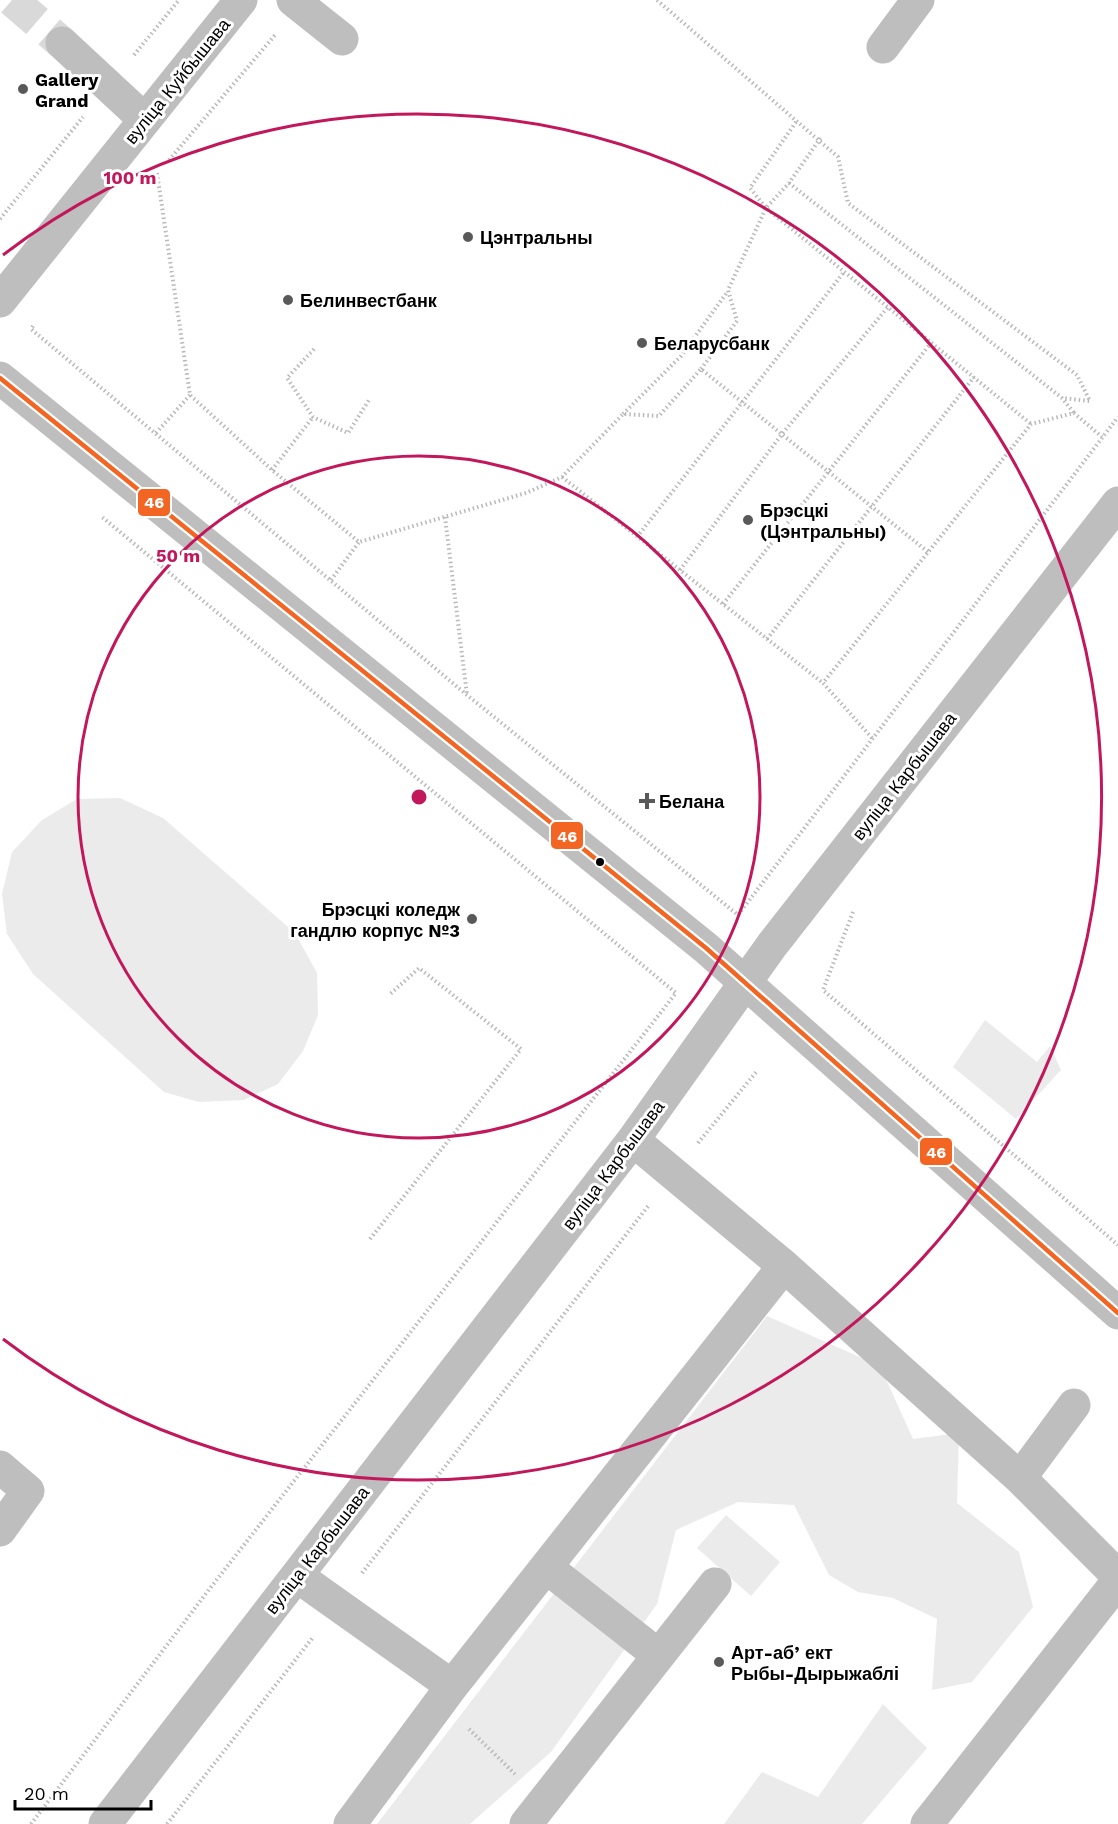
<svg xmlns="http://www.w3.org/2000/svg" width="1118" height="1824" font-family="'Work Sans',sans-serif">
  <style>
    .green { fill: #ebebeb }
    .lines { fill: none; stroke-linecap: round; stroke-linejoin: round }
    .minor-tunnel { stroke: #d9d9d9; stroke-width: 33; stroke-dasharray: 33 16; stroke-linecap: butt }
    .path { stroke: #b9b9b9; stroke-width: 4; stroke-dasharray: 1.5 3; stroke-linecap: butt }
    .minor { stroke: #bebebe; stroke-width: 33 }
    .bus-1-casing { stroke: #fff; stroke-width: 9 }
    .bus-1 { stroke: #f26522; stroke-width: 4.5 }
    .ring { fill: none; stroke: #c2185b; stroke-width: 3 }
    .poi-dot { fill: #595959; stroke: #fff; stroke-width: 2 }
    .bus-dot { fill: #000; stroke: #fff; stroke-width: 2 }
    .labels { text-anchor: middle; dominant-baseline: central; stroke-width: 6; stroke-linejoin: round; paint-order: stroke }
    .poi-label { font-size: 18px; font-weight: bold; fill: #000; stroke: #fff; text-anchor: start }
    .street-label { font-size: 18px; fill: #000; stroke: #fff }
    .centre { fill: #c2185b; stroke: #fff; stroke-width: 3 }
    .ring-label { font-size: 18px; text-anchor: middle; font-weight: bold; fill: #c2185b; stroke: #fff; stroke-width: 6; stroke-linejoin: round; paint-order: stroke }
    .line-badge { stroke: #fff; stroke-width: 2 }
    .badge-label { font-size: 16px; text-anchor: middle; font-weight: bold; fill: #fff }
  </style>
  <rect width="100%" height="100%" fill="#fff"/>
  <!-- green -->
  <path class="green" d="M 120,798 L 163,818 L 295,933 L 317,973 L 318,1015 L 303,1051 L 278,1084 L 244,1100 L 199,1102 L 164,1092 L 33,974 L 7,934 L 2,894 L 12,852 L 42,820 L 77,799 Z
    M 985,1020 L 1037,1062 L 1050,1046 L 1061,1070 L 1016,1119 L 953,1067 Z
    M 767,1316 L 880,1366 L 913,1439 L 959,1433 L 957,1503 L 1019,1552 L 1033,1607 L 972,1682 L 932,1690 L 937,1619 L 893,1598 L 858,1592 L 829,1575 L 794,1505 L 738,1502 L 676,1530 L 657,1604 L 551,1752 L 470,1824 L 377,1824 Z
    M 726,1515 L 780,1562 L 751,1596 L 697,1548 Z
    M 883,1704 L 927,1748 L 862,1824 L 724,1824 L 762,1772 L 818,1797 Z"/>
  <g class="lines">
    <!-- minor-tunnel -->
    <path class="minor-tunnel" d="M 12,0 L 62,43"/>
    <!-- path -->
    <path class="path" d="M 657,0 L 838,157 L 848,203 L 1077,375 L 1090,401 L 1062,398
      M 134,55 L 179,0
      M 796,122 L 750,188 L 766,208 L 1031,424
      M 169,160 L 275,35
      M 157,173 L 190,395 L 272,470 L 359,542 L 526,493 L 562,477 L 623,414 L 659,416 L 701,369 L 928,552
      M 789,183 L 1062,398 L 1074,413
      M 0,219 L 83,117
      M 33,326 L 31,329 L 467,695 L 738,915 L 1118,417
      M 314,349 L 287,378 L 313,417 L 348,433 L 369,400
      M 701,369 L 737,321 L 728,290 L 766,208 L 789,183 L 822,136
      M 623,414 L 681,356 L 728,291
      M 156,433 L 190,395
      M 272,470 L 313,417
      M 562,477 L 823,683
      M 445,517 L 467,695
      M 637,537 L 844,272
      M 680,570 L 782,434 L 888,307
      M 331,580 L 359,542
      M 723,604 L 931,343
      M 767,639 L 974,377
      M 872,738 L 823,683 L 1031,424 L 1074,413 L 1102,437
      M 853,912 L 823,990 L 1118,1245
      M 698,1143 L 757,1071
      M 370,1239 L 521,1049 L 419,968 L 389,995
      M 362,1573 L 649,1205
      M 469,1729 L 515,1774
      M 31,1824 L 211,1587 L 676,993 L 102,517
      M 167,1824 L 314,1636"/>
    <!-- minor -->
    <path class="minor" d="M 293,0 L 342,39
      M 62,43 L 145,120
      M 883,47 L 918,0
      M 0,301 L 241,0
      M 0,378 L 706,948 L 1118,1313
      M 784,1266 L 1020,1478
      M 1074,1405 L 1020,1478 L 1118,1576
      M 0,1467 L 28,1491 L 0,1530
      M 546,1567 L 658,1655
      M 297,1576 L 452,1686
      M 105,1824 L 633,1140 L 772,945 L 1118,503
      M 350,1824 L 452,1686 L 784,1266 L 633,1140
      M 526,1824 L 715,1584
      M 927,1824 L 1118,1581"/>
    <defs>
      <path id="bus-1" d="M 0,378 L 706,948 L 1118,1313"/>
    </defs>
    <!-- bus-1 casing -->
    <use href="#bus-1" class="bus-1-casing"/>
    <!-- bus-1 -->
    <use href="#bus-1" class="bus-1"/>
  </g>
  <!-- distance rings -->
  <g class="ring">
    <circle cx="419" cy="797" r="341"/>
    <path d="M3 255A683 683 0 1 1 3 1339"/>
  </g>
  <!-- markers -->
  <g class="poi-dot">
    <circle cx="23" cy="89" r="6"/>
    <circle cx="468" cy="237" r="6"/>
    <circle cx="288" cy="300" r="6"/>
    <circle cx="642" cy="343" r="6"/>
    <circle cx="748" cy="520" r="6"/>
    <path d="M644 792h6v6h6v6h-6v6h-6v-6h-6v-6h6z"/>
    <circle cx="472" cy="919" r="6"/>
    <circle cx="719" cy="1662" r="6"/>
  </g>
  <circle class="bus-dot" cx="600" cy="862" r="5"/>
  <g class="labels">
    <!-- poi labels -->
    <g class="poi-label">
      <text x="35" y="79">Gallery<tspan x="35" dy="21">Grand</tspan></text>
      <text x="480" y="237">Цэнтральны</text>
      <text x="300" y="300">Белинвестбанк</text>
      <text x="654" y="343">Беларусбанк</text>
      <text x="760" y="510">Брэсцкі<tspan x="760" dy="21">(Цэнтральны)</tspan></text>
      <text x="659" y="801">Белана</text>
      <text x="460" y="909" text-anchor="end">Брэсцкі коледж<tspan x="460" dy="21">гандлю корпус №3</tspan></text>
      <text x="731" y="1652">Арт-абʼект<tspan x="731" dy="21">Рыбы-Дырыжаблі</tspan></text>
    </g>
    <!-- street labels -->
    <g class="street-label">
      <text transform="translate(177 81) rotate(-51)">вуліца Куйбышава</text>
      <text transform="translate(904 776) rotate(-52)">вуліца Карбышава</text>
      <text transform="translate(613 1165) rotate(-53)">вуліца Карбышава</text>
      <text transform="translate(317 1550) rotate(-52)">вуліца Карбышава</text>
    </g>
  </g>
  <circle cx="419" cy="797" r="9" class="centre"/>
  <g class="ring-label">
    <text x="130" y="184">100 m</text>
    <text x="178" y="562">50 m</text>
  </g>
  <g class="line-badge">
    <rect x="137" y="488" width="34" height="29" rx="6" fill="#f26522"/>
    <rect x="550" y="821" width="34" height="29" rx="6" fill="#f26522"/>
    <rect x="919" y="1137" width="34" height="29" rx="6" fill="#f26522"/>
  </g>
  <g class="badge-label">
    <text x="154" y="508">46</text>
    <text x="567" y="842">46</text>
    <text x="936" y="1158">46</text>
  </g>
  <!-- scale -->
  <path d="M15 1800v9h136v-9" fill="none" stroke="#000000" stroke-width="3"/>
  <text x="24" y="1800" font-size="18" fill="#000000" stroke="#ffffff" stroke-width="4.5" paint-order="stroke">20 m</text>
</svg>
